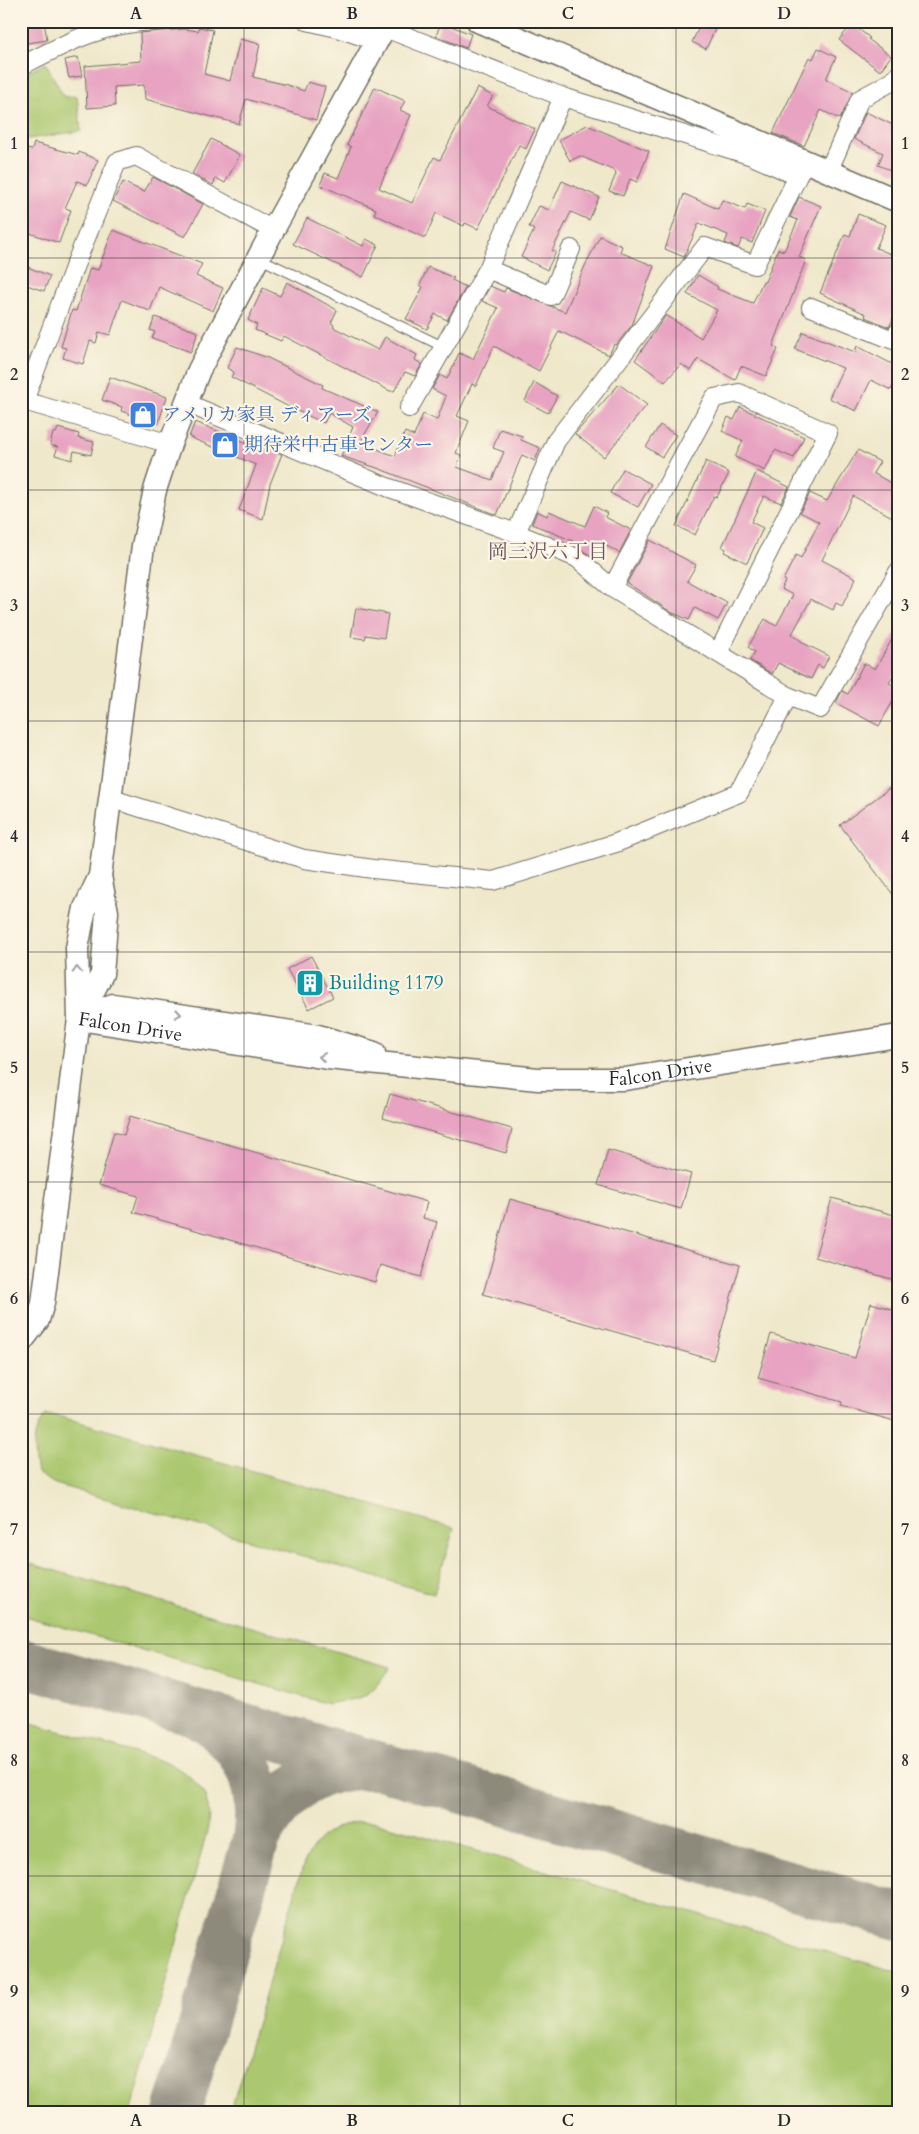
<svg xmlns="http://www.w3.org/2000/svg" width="919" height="2134" font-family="Cardo,'Noto Serif JP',serif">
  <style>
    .green { fill: #abc86f; stroke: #6b7a4d }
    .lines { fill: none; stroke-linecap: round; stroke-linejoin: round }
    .taxiway { stroke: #8d8a7b; stroke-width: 48 }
    .building { fill: #e7a3c1 }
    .service-casing { stroke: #706d63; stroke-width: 11 }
    .minor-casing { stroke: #706d63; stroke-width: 20 }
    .tertiary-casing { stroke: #706d63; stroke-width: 25 }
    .service { stroke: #fff; stroke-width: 9 }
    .minor { stroke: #fff; stroke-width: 18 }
    .tertiary { stroke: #fff; stroke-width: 22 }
    .oneway { stroke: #a0a0a0 }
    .grid { fill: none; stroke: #2b2b2b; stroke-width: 1; stroke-opacity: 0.55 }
    .labels { text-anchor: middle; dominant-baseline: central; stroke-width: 4.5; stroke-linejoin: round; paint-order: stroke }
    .shop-label { font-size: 19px; fill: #366cbe; stroke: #fcf5e5; text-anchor: start }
    .culture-label { font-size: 19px; fill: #0d838f; stroke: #fcf5e5; text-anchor: start }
    .street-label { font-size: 19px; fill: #2b2b2b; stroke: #fcf5e5 }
    .neighbourhood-label { font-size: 20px; fill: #6d5560; stroke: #fcf5e5 }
    .neatline { fill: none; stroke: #2b2b2b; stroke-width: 2 }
    .grid-label { font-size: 16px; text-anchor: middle; font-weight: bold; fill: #2b2b2b }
  </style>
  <rect width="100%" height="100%" fill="#fcf5e5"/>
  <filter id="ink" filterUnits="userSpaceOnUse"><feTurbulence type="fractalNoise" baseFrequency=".02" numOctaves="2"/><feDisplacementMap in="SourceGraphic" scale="10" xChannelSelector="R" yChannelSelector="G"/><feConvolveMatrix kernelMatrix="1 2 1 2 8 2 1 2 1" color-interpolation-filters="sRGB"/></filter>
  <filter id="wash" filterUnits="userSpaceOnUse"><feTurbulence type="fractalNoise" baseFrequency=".0096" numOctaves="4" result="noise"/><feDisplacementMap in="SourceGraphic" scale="20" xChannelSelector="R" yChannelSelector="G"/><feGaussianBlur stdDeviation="1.12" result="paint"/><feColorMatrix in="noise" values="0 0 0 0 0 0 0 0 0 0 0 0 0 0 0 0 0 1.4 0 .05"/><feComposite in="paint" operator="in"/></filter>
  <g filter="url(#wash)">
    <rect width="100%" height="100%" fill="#efe8cb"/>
    <!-- green -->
    <path class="green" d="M 46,63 L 64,97 L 77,96 L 81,131 L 21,140 L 21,76 Z
      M 46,1415 L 58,1416 L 454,1528 L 434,1594 L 55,1484 L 37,1473 C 33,1452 31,1431 46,1415 Z
      M 21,1561 L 390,1667 C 366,1702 367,1696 328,1704 L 21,1615 Z
      M 21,1720 L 167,1762 C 198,1779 216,1797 206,1835 L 130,2113 L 21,2113 Z
      M 357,1822 L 374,1822 L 396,1828 L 898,1972 L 898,2113 L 230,2113 L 304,1863 C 318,1837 327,1828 357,1822 Z"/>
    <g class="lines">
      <!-- taxiway -->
      <path class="taxiway" d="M 21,1662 L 898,1916
        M 256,1839 C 282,1791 314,1764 372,1766
        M 177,2113 L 256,1839 C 265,1787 246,1742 199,1715"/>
    </g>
    <g id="blocks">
      <!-- building -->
      <path class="building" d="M 21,21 L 44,21 L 47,40 L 21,44 Z
        M 702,21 L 716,27 L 706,49 L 692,42 Z
        M 441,22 L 471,34 L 466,48 L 436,36 Z
        M 852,24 L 870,38 L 868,39 L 891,56 L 880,71 L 839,40 Z
        M 199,27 L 213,30 L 204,74 L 230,81 L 240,39 L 260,44 L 253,77 L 287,85 L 304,91 L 308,82 L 325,87 L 316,120 L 246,99 L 239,124 L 145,99 L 144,85 L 114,87 L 115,106 L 87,108 L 85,66 L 141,61 L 140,33 L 185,29 L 198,31 Z
        M 818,48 L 836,57 L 826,79 L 853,92 L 840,119 L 821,110 L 804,146 L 773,133 L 809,57 L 813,59 Z
        M 78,57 L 82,76 L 69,78 L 65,60 Z
        M 375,87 L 405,101 L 400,110 L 411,115 L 379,188 L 412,203 L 434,157 L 440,160 L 477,88 L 493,96 L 487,106 L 535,129 L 526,149 L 519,145 L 478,229 L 465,223 L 464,226 L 436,213 L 425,238 L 374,214 L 376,209 L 320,185 L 325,173 L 338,178 L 351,147 L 347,145 Z
        M 866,112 L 895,126 L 898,119 L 898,173 L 878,165 L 883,153 L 854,139 Z
        M 587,125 L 649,151 L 637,182 L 630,179 L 623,196 L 609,191 L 616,174 L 615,171 L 580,156 L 570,161 L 559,140 Z
        M 211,139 L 240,155 L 225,183 L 216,178 L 213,185 L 192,174 Z
        M 34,143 L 78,155 L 79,152 L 98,160 L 87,185 L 77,181 L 65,208 L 71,210 L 59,243 L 21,230 L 21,148 L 32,150 Z
        M 153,177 L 203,204 L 185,237 L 113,201 L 123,182 L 144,192 Z
        M 562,181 L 599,197 L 589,220 L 571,212 L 552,251 L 556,252 L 547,270 L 521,257 L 534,230 L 529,227 L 539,206 L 549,210 Z
        M 684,194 L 718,209 L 722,200 L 745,209 L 747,204 L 765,211 L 752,243 L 742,239 L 738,248 L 725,243 L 728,235 L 699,223 L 684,257 L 665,249 Z
        M 799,197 L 821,206 L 799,257 L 806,260 L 773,346 L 778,349 L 766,376 L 741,366 L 735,380 L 698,359 L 691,371 L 681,364 L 665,382 L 635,360 L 666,315 L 701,338 L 717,310 L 687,294 L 698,275 L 718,287 L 717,289 L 753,303 L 763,281 L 765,282 L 778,249 L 784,251 L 798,220 L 790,217 Z
        M 858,214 L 886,225 L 876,248 L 898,257 L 898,308 L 889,327 L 865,317 L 866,314 L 820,293 L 845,234 L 850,236 Z
        M 307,218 L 363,246 L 366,239 L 378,245 L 363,277 L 293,244 Z
        M 113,230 L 202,264 L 196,276 L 223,288 L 213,311 L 159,287 L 150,311 L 122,300 L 110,335 L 99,332 L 96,343 L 90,341 L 83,364 L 63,358 L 66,348 L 61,347 L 72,310 L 76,311 L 90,268 L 98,270 Z
        M 600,236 L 622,246 L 620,252 L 654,266 L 632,325 L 616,345 L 614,344 L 609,355 L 559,331 L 539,371 L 494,346 L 476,386 L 472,384 L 457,416 L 469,421 L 456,453 L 461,455 L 457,467 L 492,480 L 504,452 L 493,448 L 500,429 L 522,436 L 521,440 L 540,448 L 535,461 L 522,455 L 497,515 L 380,469 L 341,456 L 353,427 L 329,413 L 324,423 L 293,409 L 231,377 L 234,372 L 227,368 L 237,347 L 268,358 L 323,385 L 322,388 L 378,412 L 360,442 L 395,456 L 405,432 L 414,436 L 423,414 L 437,420 L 446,396 L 432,389 L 440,375 L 447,379 L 459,353 L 473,359 L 498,308 L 482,301 L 490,286 L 504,292 L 506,288 L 565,312 L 584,268 Z
        M 25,266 L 50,276 L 44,291 L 21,283 Z
        M 428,267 L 454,278 L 452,280 L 466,287 L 447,320 L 435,314 L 427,329 L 406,319 L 423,287 L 420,285 Z
        M 287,282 L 337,310 L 331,323 L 334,325 L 333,327 L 378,350 L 385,337 L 417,355 L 415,360 L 422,364 L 415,376 L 405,372 L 394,391 L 390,391 L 284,336 L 281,341 L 255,330 L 257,325 L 248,320 L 263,288 L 280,296 Z
        M 155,317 L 198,332 L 191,352 L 152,338 L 155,332 L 150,330 Z
        M 803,332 L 855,352 L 857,346 L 898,367 L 898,388 L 893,386 L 891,390 L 871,380 L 856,411 L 829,398 L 843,368 L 795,349 Z
        M 110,377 L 167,397 L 158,424 L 121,411 L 122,407 L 102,400 Z
        M 534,382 L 557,396 L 548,413 L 525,401 Z
        M 619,384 L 647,405 L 604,457 L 575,434 Z
        M 740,407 L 804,437 L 794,458 L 775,450 L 765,471 L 735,457 L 743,441 L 722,431 L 728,417 L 734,420 Z
        M 195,422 L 265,450 L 266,448 L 282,454 L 270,484 L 263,519 L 239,510 L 256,465 L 189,437 Z
        M 660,425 L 676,435 L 662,457 L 646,447 Z
        M 58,428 L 79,434 L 78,438 L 94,442 L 91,455 L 74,451 L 72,460 L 55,455 L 58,447 L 50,445 L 53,433 L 56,433 Z
        M 858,450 L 880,462 L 873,473 L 898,487 L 898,520 L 853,496 L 822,560 L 856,578 L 842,606 L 836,603 L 833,610 L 811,599 L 792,634 L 805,644 L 829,656 L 823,668 L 818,665 L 811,679 L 778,663 L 772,674 L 750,660 L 755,652 L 748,647 L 765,619 L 776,626 L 793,595 L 781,589 L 785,581 L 783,580 L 796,555 L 801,558 L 819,522 L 800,512 L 810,493 L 827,501 Z
        M 706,461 L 729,473 L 717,497 L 714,496 L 695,535 L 676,526 Z
        M 623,469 L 651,484 L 638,507 L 610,493 Z
        M 757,471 L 789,487 L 781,503 L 764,496 L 751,522 L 763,528 L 747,563 L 724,552 L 726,549 L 722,547 Z
        M 594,506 L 607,513 L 605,517 L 631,530 L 619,553 L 598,541 L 590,555 L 571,544 L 573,541 L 532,524 L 537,511 L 547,516 L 549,511 L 585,526 Z
        M 650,540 L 696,565 L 687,581 L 727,603 L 718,620 L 695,608 L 689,620 L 671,612 L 627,583 Z
        M 356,608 L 388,614 L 384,638 L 366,635 L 365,639 L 351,637 Z
        M 898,629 L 898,668 L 889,683 L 898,688 L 898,692 L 879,726 L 836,703 L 842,691 L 848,694 L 864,663 L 875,669 Z
        M 891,787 L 898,796 L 898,901 L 840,825 Z
        M 311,956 L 333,997 L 309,1009 L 287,969 Z
        M 390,1094 L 512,1129 L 506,1153 L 383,1118 Z
        M 130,1116 L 427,1202 L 423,1218 L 437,1222 L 421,1277 L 380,1265 L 375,1282 L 133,1212 L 138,1196 L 99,1185 L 114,1132 L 124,1135 Z
        M 608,1150 L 691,1174 L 681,1209 L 598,1185 Z
        M 832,1198 L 898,1216 L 898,1281 L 815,1257 Z
        M 510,1199 L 740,1265 L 713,1360 L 483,1294 Z
        M 871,1303 L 898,1311 L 898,1422 L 841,1406 L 842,1402 L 758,1378 L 771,1334 L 855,1358 Z"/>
    </g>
  </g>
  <g filter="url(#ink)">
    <use href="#blocks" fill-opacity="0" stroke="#706d63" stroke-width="1"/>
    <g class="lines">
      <defs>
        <path id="service" d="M 259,258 L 444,347"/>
        <path id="minor" d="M 307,21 L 337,28 L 376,41
          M 385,28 L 563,97 L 752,156 L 798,176
          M 21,66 C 66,43 103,23 155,21
          M 828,172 L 860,99 L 891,82 L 898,75
          M 488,269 L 551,296 L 571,249
          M 811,307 L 893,340 L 898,332
          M 21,400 L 170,444
          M 24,401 L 75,265 L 117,162 L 136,156 L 273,230
          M 186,403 L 387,487 L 516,533 L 577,558 L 612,588 L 788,696 L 820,709 L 898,572
          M 409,408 L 488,269 L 563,97
          M 516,533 L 556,441 L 705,247 L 755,265 L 805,161
          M 612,588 L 714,398 L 739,393 L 828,433 L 718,653
          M 109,798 L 304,859 L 373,869 L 493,881 L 616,843 L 739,793 L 788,696"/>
        <g id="tertiary">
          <path d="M 478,21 L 898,201"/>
          <path id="s1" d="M 79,1019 L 328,1058 L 538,1079 L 625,1079 L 898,1036"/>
          <path d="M 79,1019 L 113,1005 L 318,1036 L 374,1053"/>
          <path d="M 79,1019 L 102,974 L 107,912 L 100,876"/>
          <path d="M 21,1342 L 38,1320 L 43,1303 L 79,1019 L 77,948 L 85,908 L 100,876 L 143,546 L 155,490 L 170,444 L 199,370 L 273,230 L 388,21"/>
        </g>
      </defs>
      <!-- service casing -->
      <use href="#service" class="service-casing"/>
      <!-- minor casing -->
      <use href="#minor" class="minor-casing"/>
      <!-- tertiary casing -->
      <use href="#tertiary" class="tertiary-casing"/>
      <!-- service -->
      <use href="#service" class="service"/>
      <!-- minor -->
      <use href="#minor" class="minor"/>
      <!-- tertiary -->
      <use href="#tertiary" class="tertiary"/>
    </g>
    <!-- one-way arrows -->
    <defs><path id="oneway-chevron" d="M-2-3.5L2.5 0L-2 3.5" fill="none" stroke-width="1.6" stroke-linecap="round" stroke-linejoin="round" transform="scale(1.25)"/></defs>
    <g class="oneway">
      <use href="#oneway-chevron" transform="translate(77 970) rotate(-92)"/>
      <use href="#oneway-chevron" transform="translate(178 1014) rotate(9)"/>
      <use href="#oneway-chevron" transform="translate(322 1057) rotate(-172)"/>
    </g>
  </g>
  <!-- grid -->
  <path class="grid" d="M 244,21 L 244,2113M 460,21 L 460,2113M 676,21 L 676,2113M 21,258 L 898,258M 21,490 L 898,490M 21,721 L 898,721M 21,952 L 898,952M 21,1182 L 898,1182M 21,1414 L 898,1414M 21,1644 L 898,1644M 21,1876 L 898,1876"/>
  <!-- icons -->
  <defs>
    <symbol id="shop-square" viewBox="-11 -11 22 22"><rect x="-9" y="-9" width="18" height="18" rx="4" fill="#3f7fe0" stroke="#fcf5e5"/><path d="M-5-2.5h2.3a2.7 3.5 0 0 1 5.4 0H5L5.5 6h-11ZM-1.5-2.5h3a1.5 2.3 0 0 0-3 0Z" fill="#fff"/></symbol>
    <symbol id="building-square" viewBox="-11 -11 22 22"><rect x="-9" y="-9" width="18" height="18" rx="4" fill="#0f9aa8" stroke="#fcf5e5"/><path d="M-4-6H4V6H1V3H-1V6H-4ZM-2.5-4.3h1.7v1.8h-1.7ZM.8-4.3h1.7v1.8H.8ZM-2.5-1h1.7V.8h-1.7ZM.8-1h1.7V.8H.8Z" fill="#fff"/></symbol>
  </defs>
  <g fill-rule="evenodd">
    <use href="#shop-square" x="127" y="399" width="32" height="32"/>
    <use href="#shop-square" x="209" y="429" width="32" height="32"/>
    <use href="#building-square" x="294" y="967" width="32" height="32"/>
  </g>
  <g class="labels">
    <!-- shop labels -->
    <g class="shop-label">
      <text x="162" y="415">アメリカ家具 ディアーズ</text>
      <text x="244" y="445">期待栄中古車センター</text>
    </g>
    <!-- culture labels -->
    <g class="culture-label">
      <text x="329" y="983">Building 1179</text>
    </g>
    <!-- street labels -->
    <g class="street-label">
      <text stroke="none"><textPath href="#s1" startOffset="52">Falcon Drive</textPath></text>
      <text stroke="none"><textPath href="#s1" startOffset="586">Falcon Drive</textPath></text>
    </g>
    <!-- neighbourhood labels -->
    <g class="neighbourhood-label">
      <text x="548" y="551">岡三沢六丁目</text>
    </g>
  </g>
  <!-- margin -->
  <rect width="919" height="2134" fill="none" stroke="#fcf5e5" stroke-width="55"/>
  <rect x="28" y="28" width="864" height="2078" class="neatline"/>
  <g class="grid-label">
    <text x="136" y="19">A</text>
    <text x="352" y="19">B</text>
    <text x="568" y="19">C</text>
    <text x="784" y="19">D</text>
    <text x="14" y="149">1</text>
    <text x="905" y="149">1</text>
    <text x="14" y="380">2</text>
    <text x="905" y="380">2</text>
    <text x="14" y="611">3</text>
    <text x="905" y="611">3</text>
    <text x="14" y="842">4</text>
    <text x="905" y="842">4</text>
    <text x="14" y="1073">5</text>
    <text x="905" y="1073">5</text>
    <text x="14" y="1304">6</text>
    <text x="905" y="1304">6</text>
    <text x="14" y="1535">7</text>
    <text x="905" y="1535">7</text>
    <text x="14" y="1766">8</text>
    <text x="905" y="1766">8</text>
    <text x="14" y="1997">9</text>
    <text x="905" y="1997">9</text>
    <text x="136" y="2126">A</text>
    <text x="352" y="2126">B</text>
    <text x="568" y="2126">C</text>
    <text x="784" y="2126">D</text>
  </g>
</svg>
